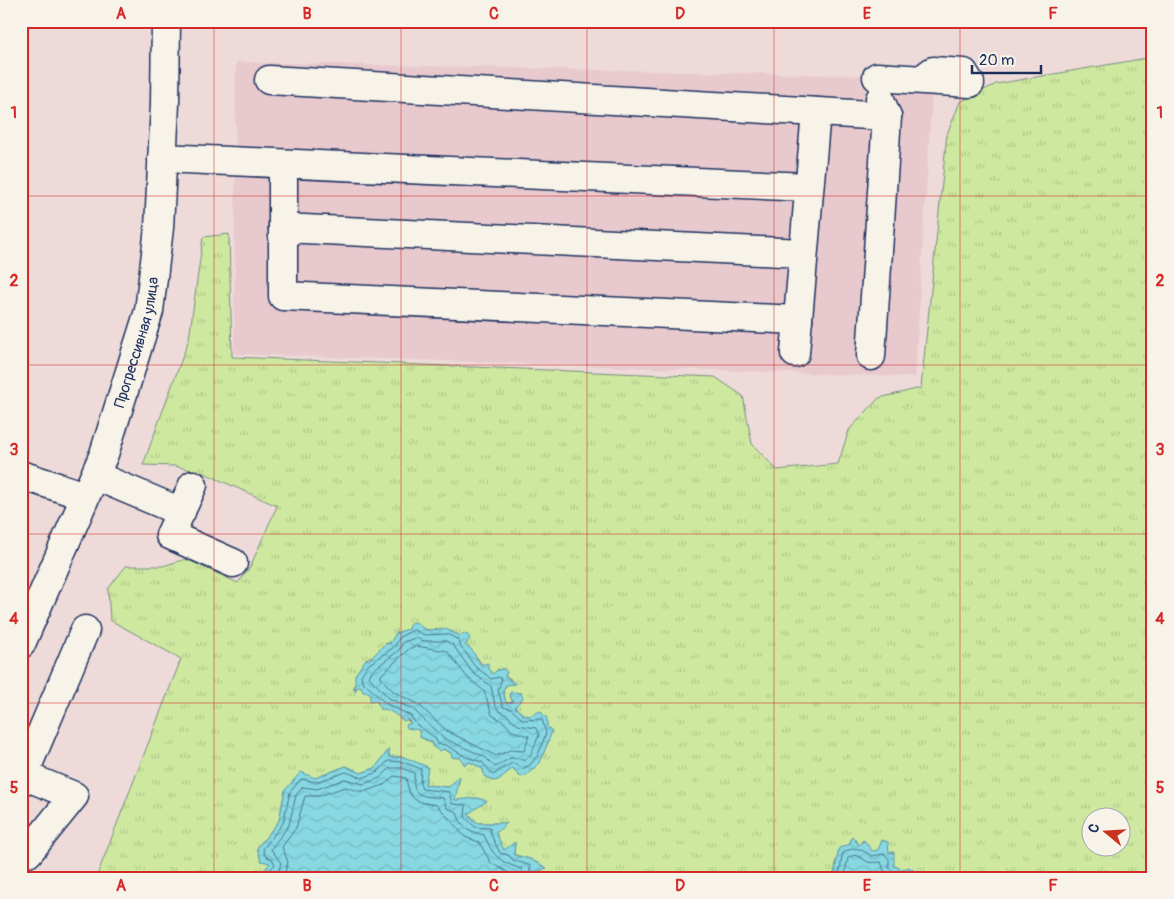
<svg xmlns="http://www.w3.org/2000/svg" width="1174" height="899" font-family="Pangolin,sans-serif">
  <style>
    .built { fill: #e8cace }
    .grass { fill: url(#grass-tufts); stroke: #748c7e; fill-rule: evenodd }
    .water { fill: url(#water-waves); stroke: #5c94ad }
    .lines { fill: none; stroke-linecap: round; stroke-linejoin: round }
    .shore { stroke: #467392; stroke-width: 1 }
    .minor-casing { stroke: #1b2f5e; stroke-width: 31 }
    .minor { stroke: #f7f3e8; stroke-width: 28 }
    .grid { fill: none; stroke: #d62828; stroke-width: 1; stroke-opacity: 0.55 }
    .labels { text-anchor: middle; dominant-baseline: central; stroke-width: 5; stroke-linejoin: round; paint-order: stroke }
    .street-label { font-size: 15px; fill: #1b2f5e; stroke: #f7f3e8 }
    .neatline { fill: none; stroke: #d62828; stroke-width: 2 }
    .grid-label { font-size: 16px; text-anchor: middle; font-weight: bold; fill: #d62828 }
  </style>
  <defs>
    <pattern id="grass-tufts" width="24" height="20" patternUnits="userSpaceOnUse" patternTransform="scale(1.25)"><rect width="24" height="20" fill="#cee99f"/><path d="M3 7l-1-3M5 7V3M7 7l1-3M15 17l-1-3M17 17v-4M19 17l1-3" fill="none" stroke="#b0c88b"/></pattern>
    <pattern id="water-waves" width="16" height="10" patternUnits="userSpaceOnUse" patternTransform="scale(1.25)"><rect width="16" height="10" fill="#87d8e1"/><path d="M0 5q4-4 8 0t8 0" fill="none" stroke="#74bac3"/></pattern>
  </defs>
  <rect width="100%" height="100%" fill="#eedbd9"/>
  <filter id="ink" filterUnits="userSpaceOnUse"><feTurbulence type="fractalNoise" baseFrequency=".02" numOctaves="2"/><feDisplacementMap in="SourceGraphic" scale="10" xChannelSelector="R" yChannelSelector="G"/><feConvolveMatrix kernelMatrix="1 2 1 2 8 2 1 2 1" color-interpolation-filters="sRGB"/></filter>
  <g filter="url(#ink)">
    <!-- built -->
    <path class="built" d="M 236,62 L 933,77 L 915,377 L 234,354 Z"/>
    <!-- grass -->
    <path class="grass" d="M 1153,57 L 1153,878 L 892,878 L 891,875 C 900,876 906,870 914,872 L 893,866 L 893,852 L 872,852 L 863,840 L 859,845 L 852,836 L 850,844 L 835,862 L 836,869 L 832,878 L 533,878 L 534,873 L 546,868 L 530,859 L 514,855 L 515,843 L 504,851 L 495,832 L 507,823 L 478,823 L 468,813 L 486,801 L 477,798 L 454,801 L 459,777 L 449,787 L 425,785 L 404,757 L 389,757 L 389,750 L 375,768 L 361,773 L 346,766 L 285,790 L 279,821 L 257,848 L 271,863 L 258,878 L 96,878 L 181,659 L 110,620 L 108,589 L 126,566 L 163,566 L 186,559 L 238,583 L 250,567 L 277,506 L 204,473 L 175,466 L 143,465 L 189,339 L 203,237 L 229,234 L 232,357 L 715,377 L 743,396 L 752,444 L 777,470 L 838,464 L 849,430 L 879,398 L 921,388 L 947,134 L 960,102 L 996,84 ZM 409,626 L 461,636 L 466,641 L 465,645 C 476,654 481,665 493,675 L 497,670 L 504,669 L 507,672 L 505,676 L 511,679 L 503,690 L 506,703 L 513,702 L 509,694 L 521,693 L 515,707 L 525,716 L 535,715 L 548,743 L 534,769 L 519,776 L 513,768 L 498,780 L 493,781 L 484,776 L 483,769 L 470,762 L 465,765 L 460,758 L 420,737 L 419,730 L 409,725 L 411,723 L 392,710 L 380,707 L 377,700 L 361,686 L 353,689 L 357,680 L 355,675 L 366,659 L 377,654 L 385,644 C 395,642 398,632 408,629 ZM 1092,816 L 1122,816 L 1122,846 L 1092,846 Z"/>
    <!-- water -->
    <path class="water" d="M 416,622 L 425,630 L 446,629 L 461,636 L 463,633 L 468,635 L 470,639 L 465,645 L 471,649 L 481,665 L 488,663 L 488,668 L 493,674 L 497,670 L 504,669 L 507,672 L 505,676 L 515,684 L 506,685 L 503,690 L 506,703 L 513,702 L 509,694 L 511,692 L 521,693 L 523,698 L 515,707 L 522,714 L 530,716 L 540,711 L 547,718 L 547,726 L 552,731 L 540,763 L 524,777 L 519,776 L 513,768 L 498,780 L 493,781 L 484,776 L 483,769 L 470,762 L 465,765 L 460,758 L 452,757 L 451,753 L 444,749 L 439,751 L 433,747 L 432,742 L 420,737 L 419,730 L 407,728 L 406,725 L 411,723 L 407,719 L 404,721 C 395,715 391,709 380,709 L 377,701 L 370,701 L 370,693 L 363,692 L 361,686 L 357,687 L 355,692 L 355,675 L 366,659 L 369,660 L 385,644 L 390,643 L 396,633 L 408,629 L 410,623 Z
      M 389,749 L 389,757 L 404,757 L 428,767 L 425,785 L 449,787 L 460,776 L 455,800 L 477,798 L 487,801 L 468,814 L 478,823 L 507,823 L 496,833 L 504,850 L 515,842 L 514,855 L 530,859 L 547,868 L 534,873 L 533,878 L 258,878 L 270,863 L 261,861 L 257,848 L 279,821 L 285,790 L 301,772 L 315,778 L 346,766 L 361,773 L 375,768 Z
      M 852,836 L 859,845 L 864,840 L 872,851 L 878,850 L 882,840 L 888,842 L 889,853 L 894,852 L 894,866 L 903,869 L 909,867 L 916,872 C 906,870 900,878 891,875 L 892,878 L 832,878 C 837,868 836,859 839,848 L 850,844 Z"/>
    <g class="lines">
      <!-- shore -->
      <path class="shore" d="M 414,630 L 425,635 L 447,634 L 459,640 L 461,648 C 469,654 470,663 477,668 C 482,672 486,674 491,679 L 499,677 L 502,679 L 498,690 L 503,707 L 511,709 L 523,720 L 542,719 L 546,733 L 538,755 L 530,765 L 522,769 L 516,764 L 512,763 L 493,775 L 482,762 L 466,757 L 446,745 L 438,744 L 435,738 L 416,724 L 411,716 L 385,703 L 362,681 L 361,675 L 368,665 L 394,647 L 400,637 Z
        M 416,638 L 424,641 L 446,641 L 453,645 L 472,672 L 491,686 L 495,705 L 499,711 L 507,715 L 518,725 L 536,728 L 539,735 L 531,755 L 524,761 C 510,753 506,762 495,767 L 485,757 L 443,738 L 414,710 L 389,698 L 369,677 L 372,671 L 398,651 L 404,642 Z
        M 416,646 L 447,651 L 467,677 L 484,691 L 492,715 L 504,722 L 512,731 L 529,736 L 524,751 L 510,750 L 496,756 L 447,731 L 418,704 L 394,692 L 381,678 L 381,675 L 409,649 Z
        M 264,878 L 275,864 L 272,859 L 265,856 L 263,849 L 283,823 L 290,792 L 301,779 L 316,782 L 346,772 L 362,778 L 378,772 L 388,761 L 403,762 L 421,769 L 420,784 L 422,789 L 449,792 L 452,804 L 466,805 L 465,817 L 475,827 L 490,828 L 491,835 L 500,853 L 508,855 L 513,860 L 531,866 L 528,878
        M 272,878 L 279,870 L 281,863 L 271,849 L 289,825 L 296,795 L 303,787 L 317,789 L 345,779 L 363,784 L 380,778 L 390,768 L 402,768 L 414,773 C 415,777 413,781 414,786 C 416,799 433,796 443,798 L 447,808 L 457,812 C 460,827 471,832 484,835 C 494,857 499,862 522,869 L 522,878
        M 283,878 L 288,862 L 282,847 L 296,828 L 305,796 L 319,796 L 345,787 L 358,791 L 366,791 L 384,785 L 394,776 L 406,778 C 410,802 414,801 437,805 L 465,837 L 479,842 L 491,863 L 513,875 L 514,878
        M 837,878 C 842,870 840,862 843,853 C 857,845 860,849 872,856 L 884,854 L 889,859 L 889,867 L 894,873 L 894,878
        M 844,878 L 848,858 C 857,852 860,858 868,862 C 872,863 877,862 881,862 L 887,878"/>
      <defs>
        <g id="minor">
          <path d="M 877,77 L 970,83 L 964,73 L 933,71 L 921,80"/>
          <path d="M 269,80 L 887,116"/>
          <path d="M 162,158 L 808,187"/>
          <path d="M 283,164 L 283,296 L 798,320"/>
          <path d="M 283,228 L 803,253"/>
          <path d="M 795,353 L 816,112"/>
          <path d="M 871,356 L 887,117 L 880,99"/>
          <path d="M 21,475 L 85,496"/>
          <path d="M 96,476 L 181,512"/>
          <path d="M 193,485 L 170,535 L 233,563"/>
          <path id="s1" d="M 21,644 L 104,454 L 149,311 L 159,228 L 165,103 L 166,21"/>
          <path d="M 21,781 L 85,630"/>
          <path d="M 21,850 L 28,853 L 74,796 L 23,775"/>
        </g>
      </defs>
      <!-- minor casing -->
      <use href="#minor" class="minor-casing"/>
      <!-- minor -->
      <use href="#minor" class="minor"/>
    </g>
  </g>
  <!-- grid -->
  <path class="grid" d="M 214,21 L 214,878M 401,21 L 401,878M 587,21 L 587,878M 774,21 L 774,878M 960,21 L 960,878M 21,196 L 1153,196M 21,365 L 1153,365M 21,534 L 1153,534M 21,703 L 1153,703"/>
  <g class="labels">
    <!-- street labels -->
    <g class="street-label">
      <text stroke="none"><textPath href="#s1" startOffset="324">Прогрессивная улица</textPath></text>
    </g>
  </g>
  <!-- margin -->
  <rect width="1174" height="899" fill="none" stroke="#f7f3e8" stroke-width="55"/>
  <!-- north arrow -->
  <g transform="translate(1106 832) rotate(288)"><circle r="24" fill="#f7f3e8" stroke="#9fa5b1"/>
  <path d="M0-4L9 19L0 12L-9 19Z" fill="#c8321e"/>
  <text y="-8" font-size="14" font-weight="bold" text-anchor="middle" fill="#1b2f5e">С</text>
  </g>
  <!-- scale -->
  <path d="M972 65v8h69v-8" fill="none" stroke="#1b2f5e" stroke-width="2.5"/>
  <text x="979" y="65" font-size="15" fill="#1b2f5e" stroke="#f7f3e8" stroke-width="4" paint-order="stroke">20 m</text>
  <rect x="28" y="28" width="1118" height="844" class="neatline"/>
  <g class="grid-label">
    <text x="121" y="19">A</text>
    <text x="307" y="19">B</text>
    <text x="494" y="19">C</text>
    <text x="680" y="19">D</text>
    <text x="867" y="19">E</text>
    <text x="1053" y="19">F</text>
    <text x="14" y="118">1</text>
    <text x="1160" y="118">1</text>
    <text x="14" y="286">2</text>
    <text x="1160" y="286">2</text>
    <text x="14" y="455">3</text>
    <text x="1160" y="455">3</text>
    <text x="14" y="624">4</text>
    <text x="1160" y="624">4</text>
    <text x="14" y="793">5</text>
    <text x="1160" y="793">5</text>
    <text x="121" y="891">A</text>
    <text x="307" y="891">B</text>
    <text x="494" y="891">C</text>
    <text x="680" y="891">D</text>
    <text x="867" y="891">E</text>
    <text x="1053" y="891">F</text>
  </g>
</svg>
